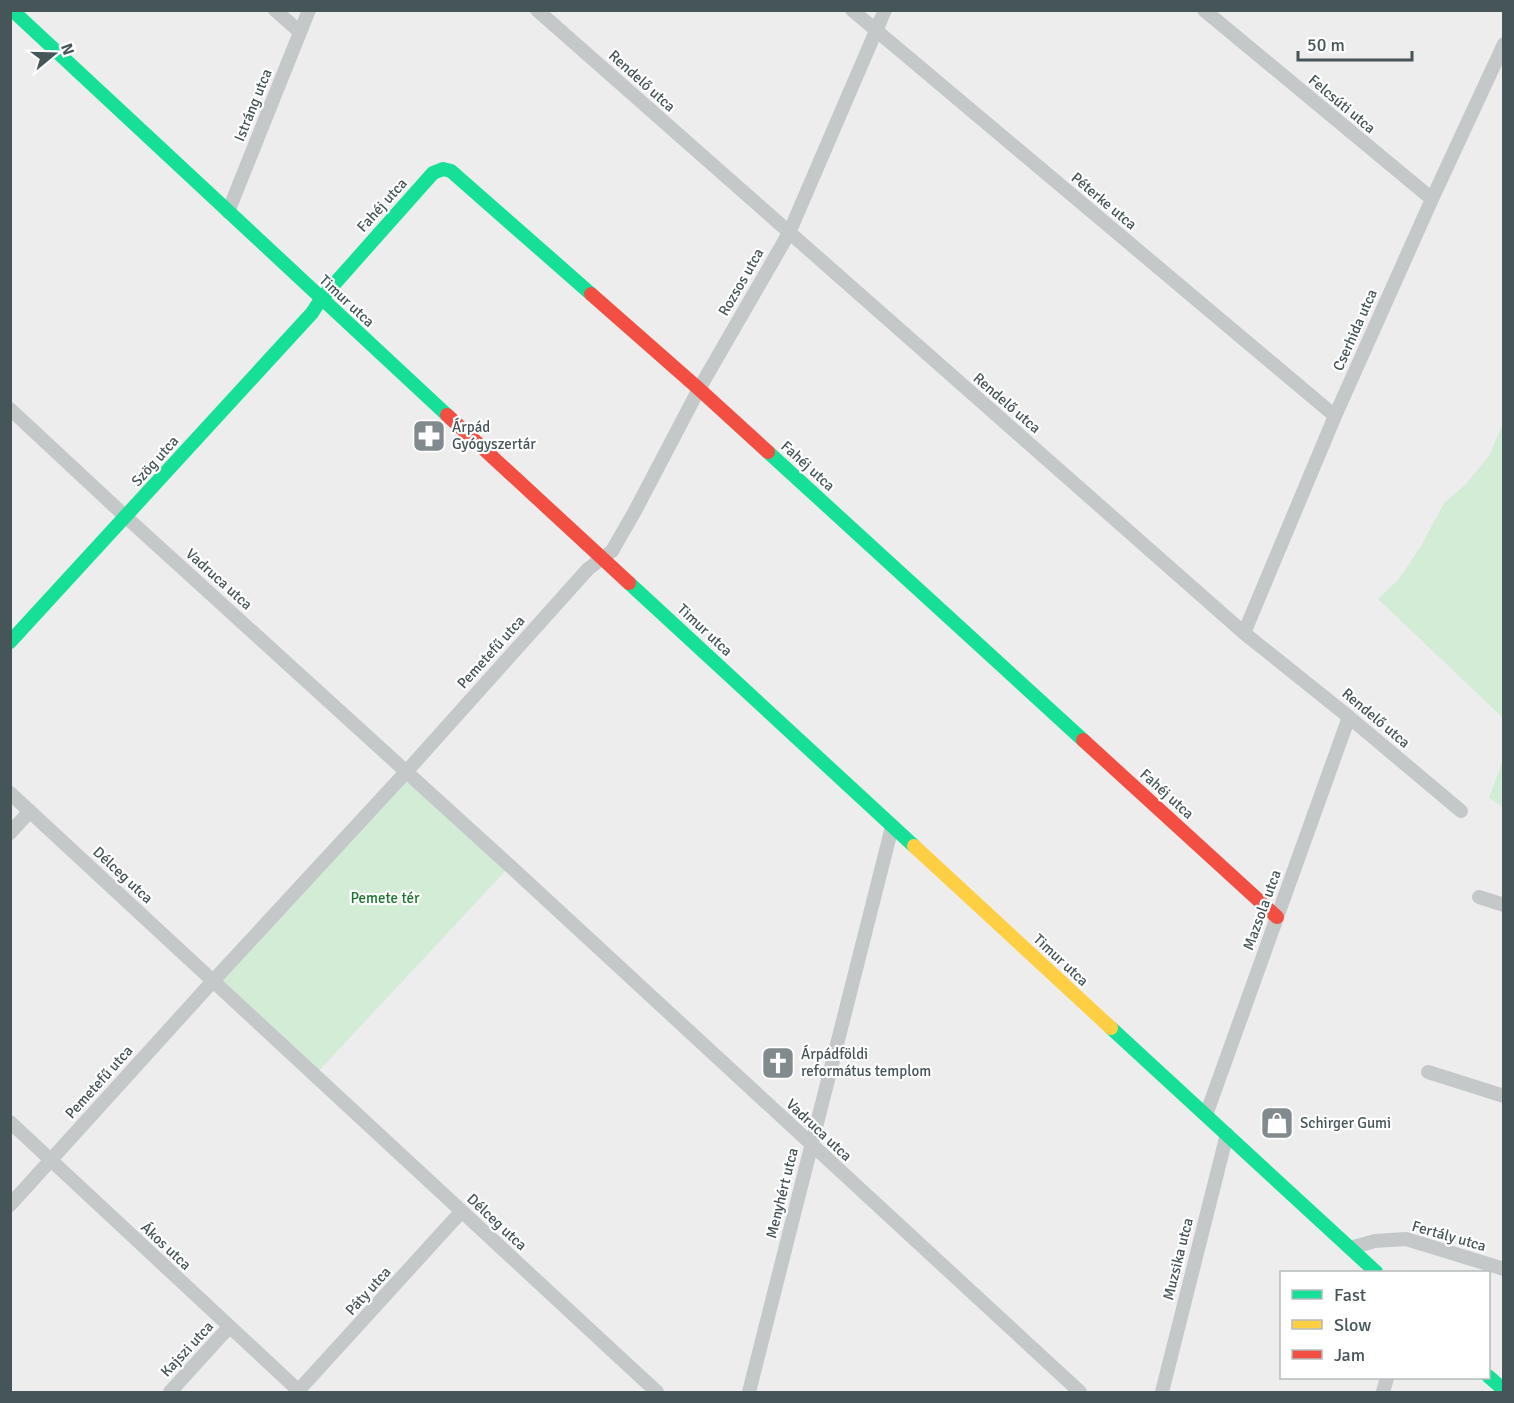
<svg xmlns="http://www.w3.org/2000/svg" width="1514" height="1403" font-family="Signika,sans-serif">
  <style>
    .green { fill: #d2ecd5 }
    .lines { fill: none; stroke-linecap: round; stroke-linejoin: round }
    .street { stroke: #c4c8c9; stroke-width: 14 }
    .fast { stroke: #16e098; stroke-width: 14 }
    .slow { stroke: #ffcf43; stroke-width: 14 }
    .jam { stroke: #f24e42; stroke-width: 14 }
    .labels { text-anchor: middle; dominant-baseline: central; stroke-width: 4.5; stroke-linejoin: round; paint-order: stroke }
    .street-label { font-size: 15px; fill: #465558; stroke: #fff }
    .poi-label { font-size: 15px; fill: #465558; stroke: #fff; text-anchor: start }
    .park-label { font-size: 15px; fill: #1b752f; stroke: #fff }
  </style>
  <rect width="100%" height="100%" fill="#eeeded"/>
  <!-- green -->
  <path class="green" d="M 1503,414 L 1503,718 L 1378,599 L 1399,579 L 1421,546 L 1444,503 L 1466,484 L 1489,456 L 1502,426 Z
    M 1503,760 L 1503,807 L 1489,798 Z
    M 407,771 L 510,866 L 314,1076 L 213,981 Z"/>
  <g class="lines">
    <!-- street -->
    <path class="street" d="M 275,10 L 300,32
      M 537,10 L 1244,633 L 1349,717 L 1461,811
      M 852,10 L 1335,416
      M 1204,10 L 1432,199
      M 228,212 L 309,10
      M 10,409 L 126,517 L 510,866 L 1080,1392
      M 1244,633 L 1335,416 L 1432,199 L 1504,44
      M 10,793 L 657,1392
      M 10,833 L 30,811
      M 1479,897 L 1504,905
      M 1428,1072 L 1504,1096
      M 1206,1115 L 1349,717
      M 10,1122 L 300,1392
      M 10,1205 L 213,981 L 407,771 L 588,569 L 612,551 L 635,511 L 699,389 L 789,233 L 885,10
      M 1350,1248 L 1375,1241 L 1406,1239 L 1504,1269
      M 298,1391 L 461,1212
      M 170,1392 L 229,1327
      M 749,1392 L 892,827
      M 1162,1392 L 1227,1134
      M 1383,1392 L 1387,1378"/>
    <!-- fast -->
    <path class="fast" d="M 12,10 L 447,415
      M 768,452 L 1083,740
      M 629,583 L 914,846
      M 10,642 L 312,313 L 321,299 L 433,173 L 443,169 L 451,171 L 591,294
      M 1111,1028 L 1376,1272
      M 1488,1376 L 1504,1390"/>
    <!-- slow -->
    <path class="slow" d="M 914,846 L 1111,1028"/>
    <!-- jam -->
    <path class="jam" d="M 591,294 L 699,389 L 768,452
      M 447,415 L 629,583
      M 1083,740 L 1277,917"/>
  </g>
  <!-- icons -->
  <defs>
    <symbol id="pharmacy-square" viewBox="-11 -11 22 22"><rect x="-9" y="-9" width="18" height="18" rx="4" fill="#818a8c" stroke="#fff"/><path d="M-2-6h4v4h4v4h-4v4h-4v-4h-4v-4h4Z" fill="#fff"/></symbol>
    <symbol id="church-square" viewBox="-11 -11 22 22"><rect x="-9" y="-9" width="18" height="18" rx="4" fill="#818a8c" stroke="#fff"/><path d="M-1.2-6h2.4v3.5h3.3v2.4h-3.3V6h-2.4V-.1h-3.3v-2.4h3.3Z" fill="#fff"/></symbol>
    <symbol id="shop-square" viewBox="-11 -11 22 22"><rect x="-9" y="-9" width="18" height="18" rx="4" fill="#818a8c" stroke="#fff"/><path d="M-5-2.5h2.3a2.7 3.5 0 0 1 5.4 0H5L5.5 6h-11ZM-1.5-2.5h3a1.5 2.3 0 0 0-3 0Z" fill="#fff"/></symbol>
  </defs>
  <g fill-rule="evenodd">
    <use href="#pharmacy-square" x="410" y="417" width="38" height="38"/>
    <use href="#church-square" x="759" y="1044" width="38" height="38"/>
    <use href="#shop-square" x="1258" y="1104" width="38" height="38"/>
  </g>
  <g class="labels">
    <!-- street labels -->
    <g class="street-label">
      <text transform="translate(642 81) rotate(42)">Rendelő utca</text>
      <text transform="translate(1342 104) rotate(40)">Felcsúti utca</text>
      <text transform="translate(253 105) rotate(-68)">Istráng utca</text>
      <text transform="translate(1104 201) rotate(40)">Péterke utca</text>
      <text transform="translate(382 205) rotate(-48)">Fahéj utca</text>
      <text transform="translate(741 282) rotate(-60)">Rozsos utca</text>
      <text transform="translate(347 301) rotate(43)">Timur utca</text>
      <text transform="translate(1355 330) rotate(-66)">Cserhida utca</text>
      <text transform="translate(1007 403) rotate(41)">Rendelő utca</text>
      <text transform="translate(155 461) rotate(-48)">Szög utca</text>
      <text transform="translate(808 466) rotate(42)">Fahéj utca</text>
      <text transform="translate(219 579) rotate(42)">Vadruca utca</text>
      <text transform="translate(705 630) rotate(43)">Timur utca</text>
      <text transform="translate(491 652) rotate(-48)">Pemetefű utca</text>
      <text transform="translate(1376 718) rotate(40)">Rendelő utca</text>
      <text transform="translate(1167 794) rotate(42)">Fahéj utca</text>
      <text transform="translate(123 875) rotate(43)">Délceg utca</text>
      <text transform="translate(1262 910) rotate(-70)">Mazsola utca</text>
      <text transform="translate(1061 960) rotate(43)">Timur utca</text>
      <text transform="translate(99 1082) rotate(-48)">Pemetefű utca</text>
      <text transform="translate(819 1130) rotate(43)">Vadruca utca</text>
      <text transform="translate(782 1193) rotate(-76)">Menyhért utca</text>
      <text transform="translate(497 1222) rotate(43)">Délceg utca</text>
      <text transform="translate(1449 1236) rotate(16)">Fertály utca</text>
      <text transform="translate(166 1246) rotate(43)">Ákos utca</text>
      <text transform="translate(1178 1259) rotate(-76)">Muzsika utca</text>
      <text transform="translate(368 1291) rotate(-48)">Páty utca</text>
      <text transform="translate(187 1349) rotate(-47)">Kajszi utca</text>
    </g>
    <!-- poi labels -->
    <g class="poi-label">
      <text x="452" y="427">Árpád<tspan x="452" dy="17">Gyógyszertár</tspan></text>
      <text x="801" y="1054">Árpádföldi<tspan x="801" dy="17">református templom</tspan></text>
      <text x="1300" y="1123">Schirger Gumi</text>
    </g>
    <!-- park labels -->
    <g class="park-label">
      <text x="385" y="898">Pemete tér</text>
    </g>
  </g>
  <!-- border -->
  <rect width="1514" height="1403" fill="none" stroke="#465558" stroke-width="24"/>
  <!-- legend -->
  <rect x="1280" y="1271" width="210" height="108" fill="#ffffff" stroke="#b5bbbc" stroke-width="1.5"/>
  <rect x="1292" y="1290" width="30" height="9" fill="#16e098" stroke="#b5bbbc" stroke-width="1.5"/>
  <text x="1334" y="1301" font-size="18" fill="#465558">Fast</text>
  <rect x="1292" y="1320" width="30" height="9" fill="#ffcf43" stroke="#b5bbbc" stroke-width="1.5"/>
  <text x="1334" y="1331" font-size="18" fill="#465558">Slow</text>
  <rect x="1292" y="1350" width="30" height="9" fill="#f24e42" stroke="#b5bbbc" stroke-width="1.5"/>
  <text x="1334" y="1361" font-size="18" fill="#465558">Jam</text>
  <!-- north arrow -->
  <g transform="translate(54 54) rotate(71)" stroke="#ffffff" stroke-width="4.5" paint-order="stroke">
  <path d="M0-4.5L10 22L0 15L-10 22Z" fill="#465558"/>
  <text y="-9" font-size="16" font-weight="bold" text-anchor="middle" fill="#465558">N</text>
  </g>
  <!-- scale -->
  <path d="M1298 51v9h114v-9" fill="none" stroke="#465558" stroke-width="3"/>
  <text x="1307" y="51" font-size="18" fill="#465558" stroke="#ffffff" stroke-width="4.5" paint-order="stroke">50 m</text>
</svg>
